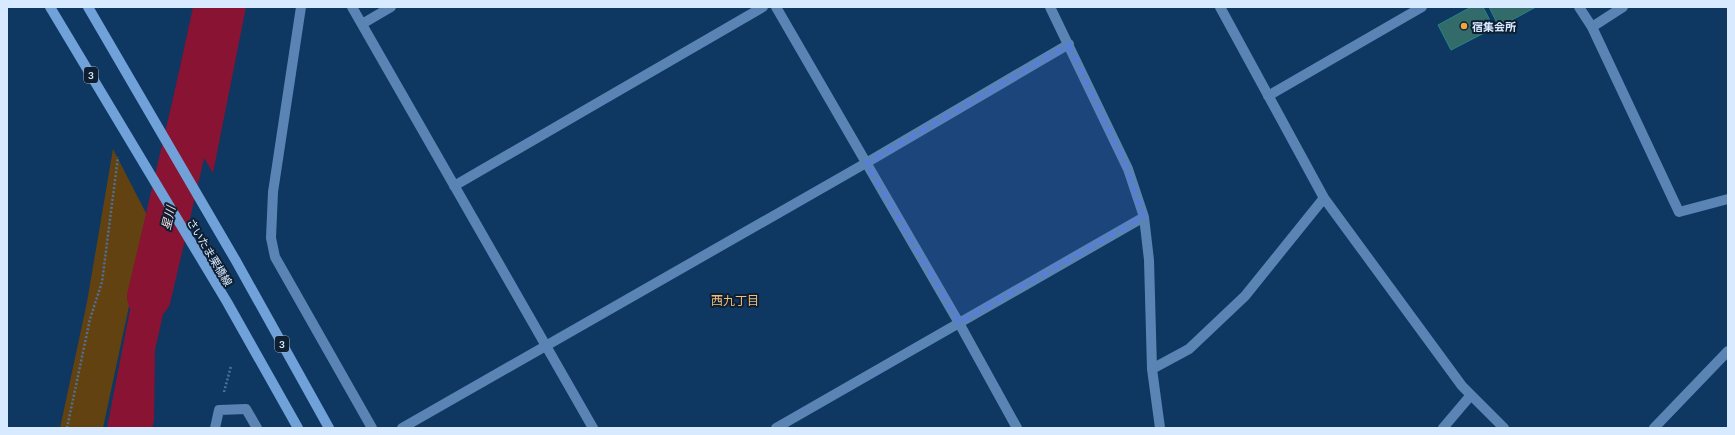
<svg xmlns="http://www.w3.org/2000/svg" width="1735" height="435" font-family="Lato,'Noto Sans JP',sans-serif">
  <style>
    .green { fill: #624211 }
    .water { fill: #881333 }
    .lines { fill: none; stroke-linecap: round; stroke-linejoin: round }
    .river { stroke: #881333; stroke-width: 44 }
    .building { fill: #336b6a; stroke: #248784 }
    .path { stroke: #4f7195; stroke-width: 2.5; stroke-dasharray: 2 2; stroke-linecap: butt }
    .minor { stroke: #5a84b4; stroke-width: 10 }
    .major { stroke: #71a1d9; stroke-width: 10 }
    .marked { fill: #557de4; fill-opacity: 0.2; stroke: #557de4; stroke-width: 3; stroke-dasharray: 8 5; stroke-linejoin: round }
    .poi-dot { fill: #efa73d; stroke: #0e1f32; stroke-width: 1.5 }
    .labels { text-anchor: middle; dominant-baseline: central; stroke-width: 4; stroke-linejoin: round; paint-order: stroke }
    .shield { fill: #0e1f32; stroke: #9badc2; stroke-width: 1 }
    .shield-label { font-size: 10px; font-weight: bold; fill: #d8eaff }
    .poi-label { font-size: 11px; font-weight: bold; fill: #d8eaff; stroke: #0e1f32; text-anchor: start }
    .street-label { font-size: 11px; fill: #d8eaff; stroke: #0e1f32 }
    .water-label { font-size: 12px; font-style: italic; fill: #f6d6d8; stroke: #0e1f32 }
    .neighbourhood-label { font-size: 12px; fill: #f0bd7d; stroke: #0e1f32 }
  </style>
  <rect width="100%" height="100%" fill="#0e3762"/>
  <!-- green -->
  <path class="green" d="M 113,149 L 148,217 L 103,428 L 60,428 L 87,302 Z"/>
  <!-- water -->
  <path class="water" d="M 193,7 L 246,7 L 213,173 L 172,104 Z
    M 148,217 L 176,257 L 155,350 L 154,421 L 152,428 L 107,428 Z"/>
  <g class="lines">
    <!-- river -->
    <path class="river" d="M 149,297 L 217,7"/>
  </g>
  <!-- building -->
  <path class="building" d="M 1471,7 L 1483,7 L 1494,28 L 1451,50 L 1438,25 Z
    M 1489,7 L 1536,7 L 1499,27 Z"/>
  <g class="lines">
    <!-- path -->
    <path class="path" d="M 224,392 L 231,366
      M 67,428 L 90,319 L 102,282 L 118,157"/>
    <!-- minor -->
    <path class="minor" d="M 301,7 L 273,192 L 271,238 L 275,257 L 372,428
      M 352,7 L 593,428
      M 776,7 L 959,323 L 1017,428
      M 1050,7 L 1128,169 L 1144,217 L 1149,260 L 1152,369 L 1160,428
      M 1579,7 L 1592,27 L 1623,7
      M 362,24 L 391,7
      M 1592,27 L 1679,212 L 1728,199
      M 1268,96 L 1422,7
      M 454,186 L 763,7
      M 1324,198 L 1462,386 L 1504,428
      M 1152,369 L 1189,349 L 1245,296 L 1324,198 L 1220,7
      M 215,428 L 219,410 L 246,409 L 257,428
      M 402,428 L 866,163 L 1069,44
      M 776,428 L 1144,217
      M 1443,428 L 1471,395
      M 1654,428 L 1728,351"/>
    <!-- major -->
    <path class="major" d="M 50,7 L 227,302 L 298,428
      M 88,7 L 236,261 L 329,428"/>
  </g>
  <!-- marked area -->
  <path class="marked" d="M 1069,44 L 1128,169 L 1144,217 L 959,323 L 866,163 Z"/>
  <!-- markers -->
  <circle class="poi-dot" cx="1464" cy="26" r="4"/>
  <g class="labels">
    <!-- shield labels -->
    <g class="shield">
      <rect x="84" y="67" width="14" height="16" rx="3"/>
      <rect x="275" y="336" width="14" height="16" rx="3"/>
    </g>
    <g class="shield-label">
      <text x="91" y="75">3</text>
      <text x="282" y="344">3</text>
    </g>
    <!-- poi labels -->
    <g class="poi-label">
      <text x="1472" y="26">宿集会所</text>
    </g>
    <!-- street labels -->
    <g class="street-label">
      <text transform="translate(210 252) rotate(59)">さいたま栗橋線</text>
    </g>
    <!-- water labels -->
    <g class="water-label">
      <text transform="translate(168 218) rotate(-77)">星川</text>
    </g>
    <!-- neighbourhood labels -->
    <g class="neighbourhood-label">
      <text x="735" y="300">西九丁目</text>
    </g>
  </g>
  <!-- border -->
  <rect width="1735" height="435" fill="none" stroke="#d8eaff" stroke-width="16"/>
</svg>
